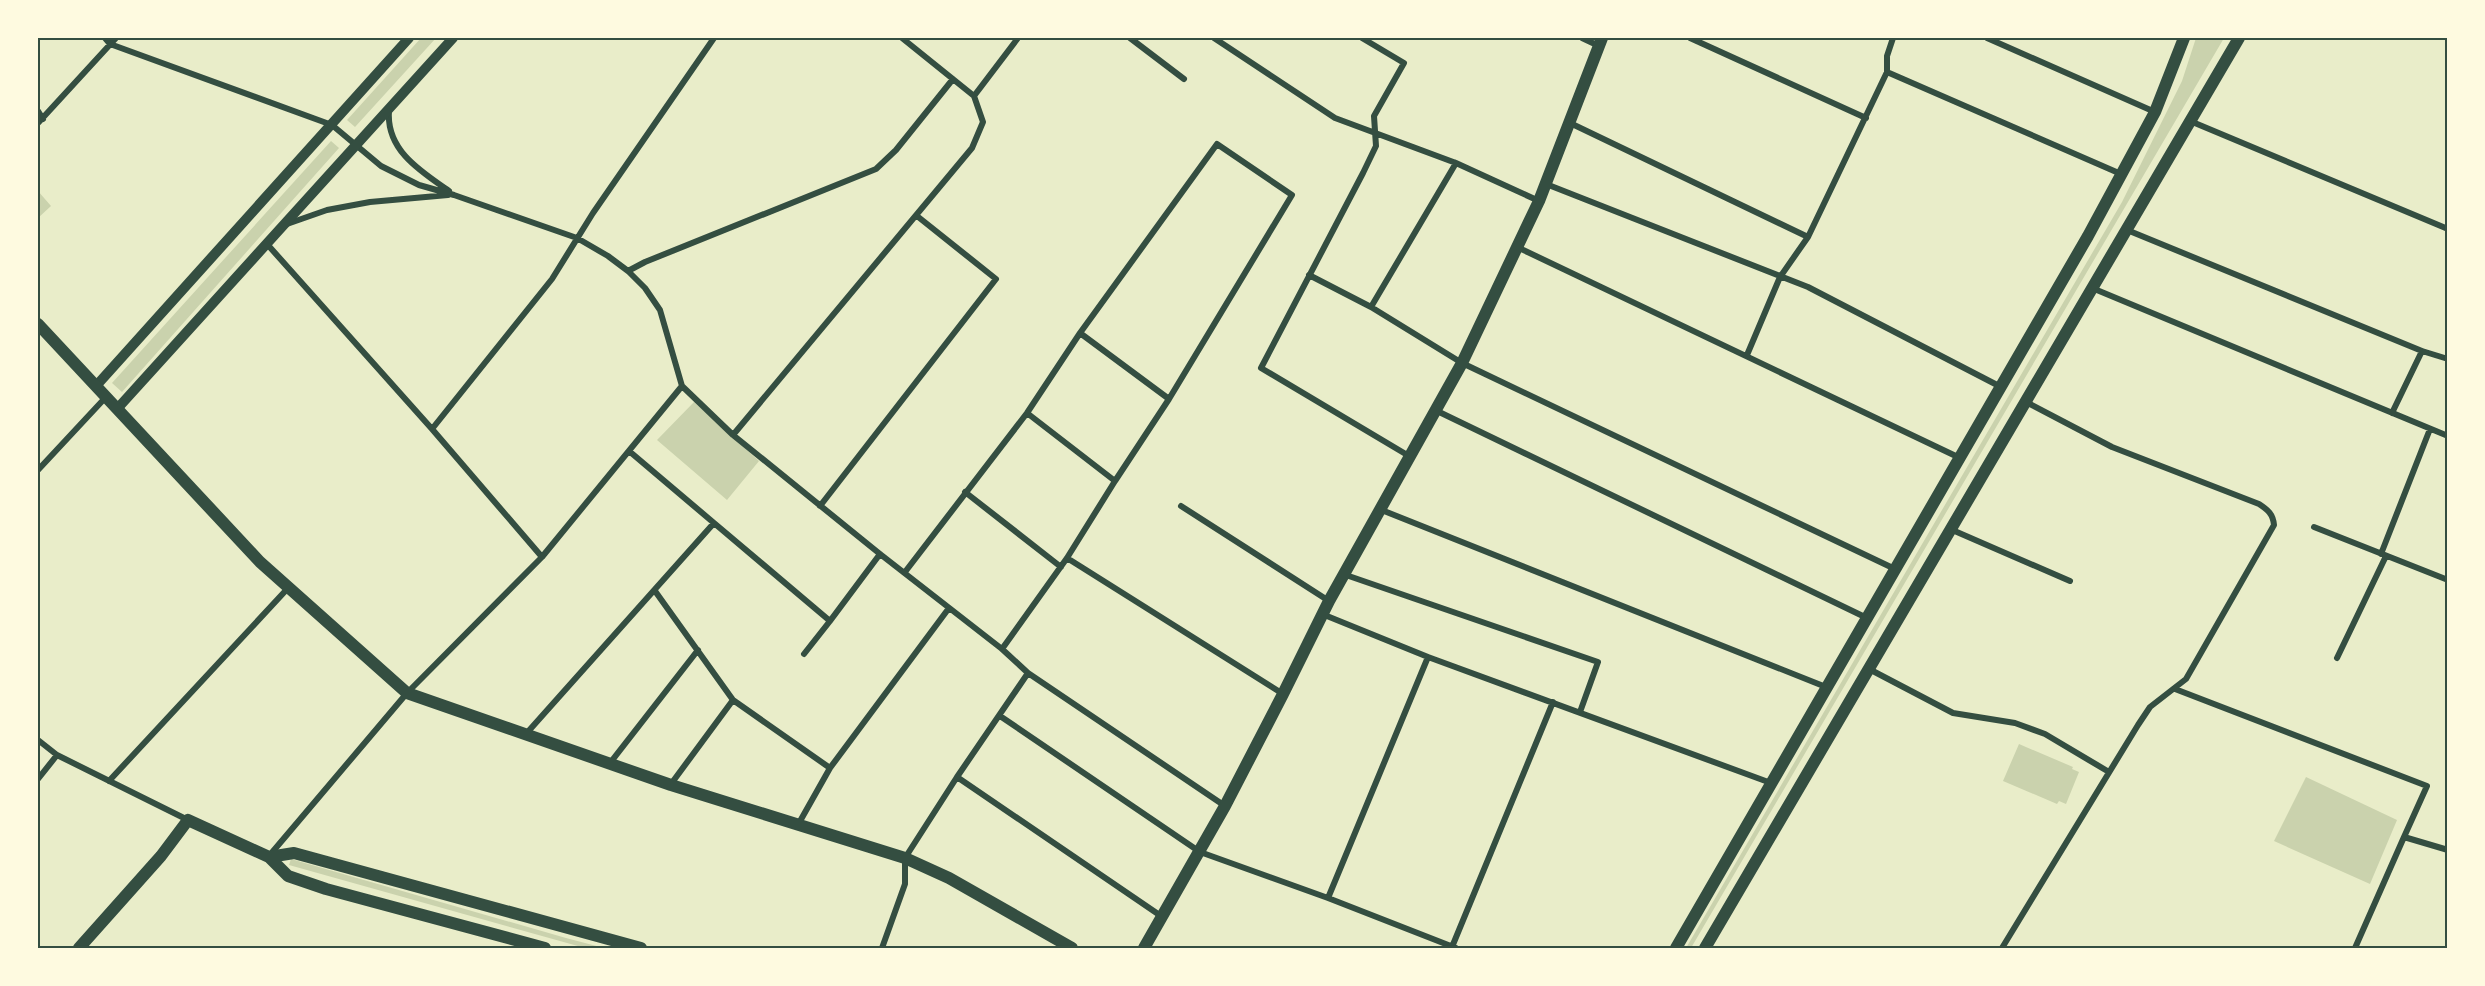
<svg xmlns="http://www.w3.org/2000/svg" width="2485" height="986" font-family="Rubik,sans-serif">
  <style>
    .green { fill: #cad2ad }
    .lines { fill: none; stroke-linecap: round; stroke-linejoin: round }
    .minor { stroke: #344e41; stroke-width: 6 }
    .tertiary { stroke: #344e41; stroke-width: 10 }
    .secondary { stroke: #344e41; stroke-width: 12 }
    .neatline { fill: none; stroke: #344e41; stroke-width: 2 }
  </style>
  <rect width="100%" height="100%" fill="#e9edc9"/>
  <!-- green -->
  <path class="green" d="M 421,38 L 436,38 L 355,127 L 347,120 Z
    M 2196,38 L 2224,38 L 1691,948 L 1686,948 L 2122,202 L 2182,81 Z
    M 331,141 L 339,148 L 122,392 L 112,383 Z
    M 38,191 L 51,206 L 38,218 Z
    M 694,402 L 759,461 L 727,500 L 657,440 Z
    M 2019,744 L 2073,767 L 2072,769 L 2079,772 L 2066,804 L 2059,801 L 2057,804 L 2003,781 Z
    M 2306,777 L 2397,820 L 2370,884 L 2274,841 Z
    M 291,859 L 566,938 L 604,948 L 585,948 L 289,865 Z"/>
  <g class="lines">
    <!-- minor -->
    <path class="minor" d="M 105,38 L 110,44 L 332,125 L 381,166 L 419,185 L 454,195 L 577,238 L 608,256 L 628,271 L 645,288 L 660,310 L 682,386 L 733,435 L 880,554 L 1002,649 L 1028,673 L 1225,806
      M 1130,38 L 1184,79
      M 1214,38 L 1335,118 L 1456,163 L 1539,201
      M 1362,38 L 1404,63 L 1374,116 L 1376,146 L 1363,173 L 1261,368 L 1409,456
      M 1582,38 L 1599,46
      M 1690,38 L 1866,118
      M 1987,38 L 2155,112
      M 1887,72 L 1887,56 L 1893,38
      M 974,96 L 1018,38
      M 38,111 L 43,119
      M 389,111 C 386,150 420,171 449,191
      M 2190,121 L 2448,229
      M 38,123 L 116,38
      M 1570,123 L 1808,237
      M 1546,184 L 1808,287 L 2001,387
      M 287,224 L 327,210 L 370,202 L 448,195
      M 2127,230 L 2422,351 L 2448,359
      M 267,244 L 432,429
      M 1517,247 L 1960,458
      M 628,271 L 645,262 L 876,169 L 896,150 L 953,79
      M 1309,275 L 1371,307 L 1462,363 L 1895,569
      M 2092,288 L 2448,436
      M 1371,307 L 1456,163
      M 1080,333 L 1169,399
      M 1747,355 L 1780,277 L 1808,237 L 1887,72 L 2121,174
      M 1435,410 L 1867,618
      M 1027,413 L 1115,481
      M 2392,413 L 2422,351
      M 733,435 L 972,148 L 983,122 L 974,96 L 902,38
      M 38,470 L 106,397
      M 965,492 L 1061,567
      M 820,506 L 996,279 L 917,216
      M 1181,506 L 1329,601
      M 1379,509 L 1826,687
      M 714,523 L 830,621 L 880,554
      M 2314,527 L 2448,580
      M 1950,529 L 2070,581
      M 2381,554 L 2430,429
      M 542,557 L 432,429 L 552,279 L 593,213 L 714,38
      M 1067,558 L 1283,694
      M 905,572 L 1027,413 L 1080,333 L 1217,144 L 1292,195 L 1169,399 L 1115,481 L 1067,558 L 1002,649
      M 1343,574 L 1598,662 L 1580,712
      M 655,591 L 733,700 L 830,768
      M 1322,614 L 1428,657 L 1771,783
      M 804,654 L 830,621
      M 2337,658 L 2386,556
      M 1869,669 L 1953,713 L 2015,723 L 2045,734 L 2109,772
      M 2175,689 L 2427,786 L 2404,837 L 2448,850
      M 1000,716 L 1200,852 L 1328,898 L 1456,948
      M 525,735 L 714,523 L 629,451
      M 38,740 L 57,755
      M 610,763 L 698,650
      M 957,777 L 1161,916
      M 38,779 L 57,755 L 188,820
      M 109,781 L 289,587
      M 671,784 L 733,700
      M 799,823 L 830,768 L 949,608
      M 269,856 L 407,693 L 542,557 L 682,386
      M 1328,898 L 1428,657
      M 1452,947 L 1553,702
      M 882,948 L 905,884 L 905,858 L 957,777 L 1028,673
      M 2002,948 L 2138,725 L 2150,707 L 2186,679 L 2274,525 C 2273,514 2268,510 2259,504 L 2112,447 L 2026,402
      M 2355,948 L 2404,837"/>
    <!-- tertiary -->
    <path class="tertiary" d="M 96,386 L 409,38
      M 117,409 L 453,38"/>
    <!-- secondary -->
    <path class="secondary" d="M 38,324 L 260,562 L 407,693 L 671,785 L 905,858 L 949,878 L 1072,948
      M 269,857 L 294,853 L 641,948
      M 79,948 L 161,856 L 188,820 L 269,857 L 288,876 L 326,889 L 545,948
      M 1144,948 L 1225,806 L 1283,694 L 1329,601 L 1462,363 L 1539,201 L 1602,38
      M 1676,948 L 2088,236 L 2155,112 L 2184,38
      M 1705,948 L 2239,38"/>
  </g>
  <!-- border -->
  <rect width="2485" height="986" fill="none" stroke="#fefae0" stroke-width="78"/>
  <rect x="39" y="39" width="2407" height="908" class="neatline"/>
</svg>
